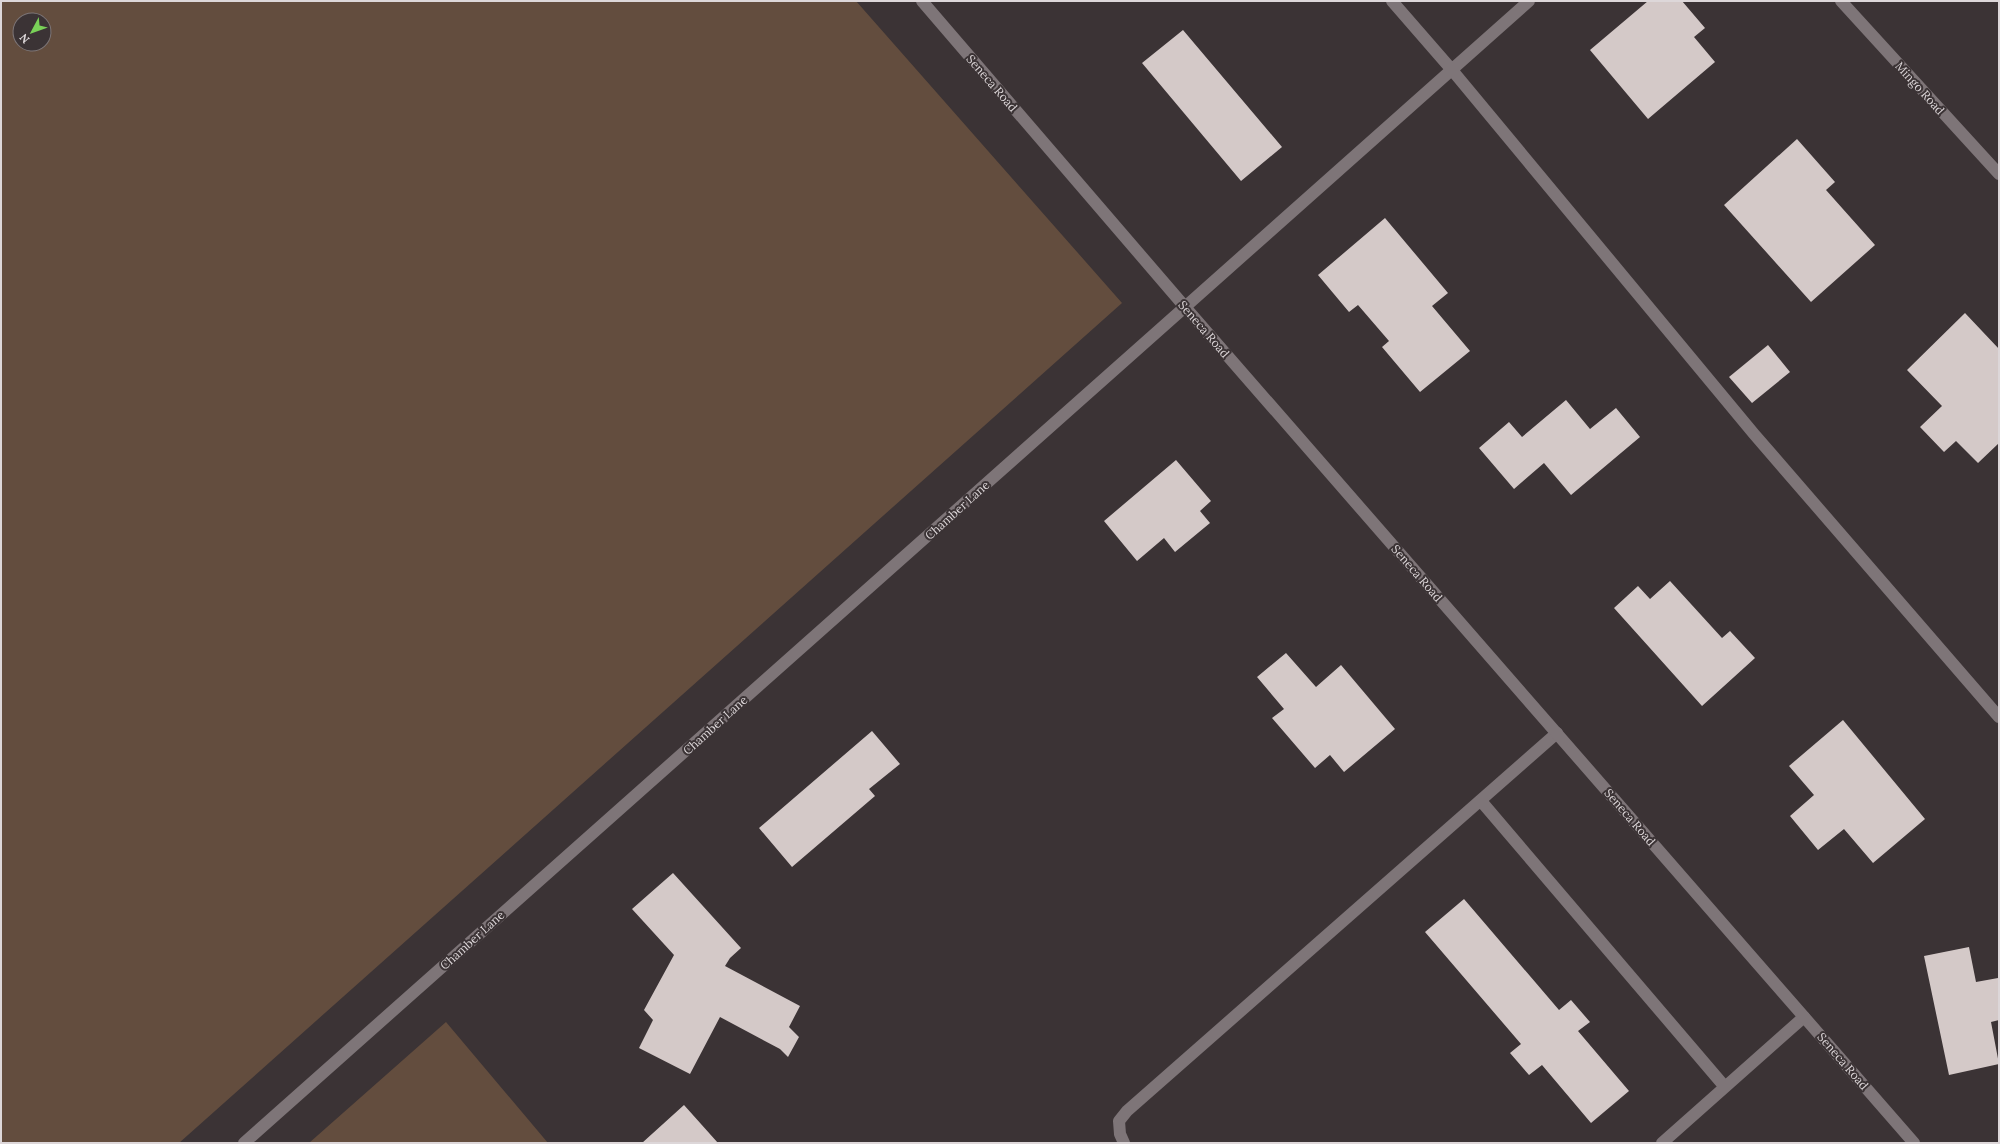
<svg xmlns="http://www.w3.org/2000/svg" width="2000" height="1144" font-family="Lora,serif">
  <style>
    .green { fill: #634d3e; fill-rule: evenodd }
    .building { fill: #d4c9c8 }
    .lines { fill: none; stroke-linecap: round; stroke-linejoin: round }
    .lane { stroke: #7e7578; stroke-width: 12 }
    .street { stroke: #7e7578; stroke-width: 12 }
    .secondary { stroke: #7e7578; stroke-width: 12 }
    .labels { text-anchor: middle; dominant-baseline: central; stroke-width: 4; stroke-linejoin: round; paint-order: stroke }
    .street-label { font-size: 12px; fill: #ddd7d9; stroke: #3b3335 }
  </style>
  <rect width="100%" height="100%" fill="#3b3335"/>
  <!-- green -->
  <path class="green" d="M 1,1 L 856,1 L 1122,303 L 179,1143 L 1,1143 ZM 20,20 L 44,20 L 44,44 L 20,44 Z
    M 446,1022 L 548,1143 L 309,1143 Z"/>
  <!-- building -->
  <path class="building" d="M 1648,1 L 1682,1 L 1705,28 L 1694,37 L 1715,62 L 1648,119 L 1590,50 Z
    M 1183,30 L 1282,147 L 1241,181 L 1142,63 Z
    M 1797,139 L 1835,182 L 1826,190 L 1875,245 L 1811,302 L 1724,205 Z
    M 1385,218 L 1448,293 L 1432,306 L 1470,351 L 1420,392 L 1382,347 L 1389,341 L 1358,305 L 1349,312 L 1318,275 Z
    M 1965,313 L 1999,349 L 1999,443 L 1978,463 L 1956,441 L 1944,452 L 1920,427 L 1942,406 L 1907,370 Z
    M 1768,345 L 1790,372 L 1752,403 L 1729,377 Z
    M 1566,400 L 1590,429 L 1616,408 L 1640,437 L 1571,495 L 1544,463 L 1514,489 L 1479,448 L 1509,422 L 1522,437 Z
    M 1176,460 L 1211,501 L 1200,511 L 1210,523 L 1175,552 L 1164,538 L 1137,561 L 1104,521 Z
    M 1670,581 L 1722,638 L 1730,631 L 1755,658 L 1702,706 L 1614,608 L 1638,586 L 1650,599 Z
    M 1286,653 L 1316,687 L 1341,665 L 1395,729 L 1344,772 L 1330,755 L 1315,768 L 1272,718 L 1284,709 L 1257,677 Z
    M 1843,720 L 1925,819 L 1873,863 L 1844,829 L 1818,850 L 1790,816 L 1814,795 L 1789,766 Z
    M 872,731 L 900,764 L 869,789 L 875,796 L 792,867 L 759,828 Z
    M 673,873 L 741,948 L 730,958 L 725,966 L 800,1006 L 789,1027 L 799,1037 L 788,1057 L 780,1049 L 720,1017 L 690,1074 L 639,1048 L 653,1020 L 644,1010 L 674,955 L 632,909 Z
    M 1464,899 L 1559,1010 L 1571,1000 L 1590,1022 L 1578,1031 L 1629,1091 L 1591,1123 L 1542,1065 L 1529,1075 L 1510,1053 L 1521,1044 L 1425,932 Z
    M 1969,947 L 1976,982 L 1998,978 L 1999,1020 L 1991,1022 L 1999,1064 L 1949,1075 L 1924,956 Z
    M 684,1105 L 718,1143 L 642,1143 Z"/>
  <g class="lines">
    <!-- lane -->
    <path class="lane" d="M 1392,1 L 1452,70 L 1754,434 L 1999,717
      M 1185,307 L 1529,1
      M 1481,801 L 1725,1087
      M 1124,1143 L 1120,1134 L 1119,1121 L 1127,1111 L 1557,733
      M 1662,1143 L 1804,1017"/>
    <!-- street -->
    <path class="street" d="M 1841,1 L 1999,174
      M 244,1143 L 1185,307"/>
    <!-- secondary -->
    <path class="secondary" d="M 922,1 L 1185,307 L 1914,1143"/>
  </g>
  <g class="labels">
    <!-- street labels -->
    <g class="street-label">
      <text transform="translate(992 83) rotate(49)">Seneca Road</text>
      <text transform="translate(1920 88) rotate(48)">Mingo Road</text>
      <text transform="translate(1204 329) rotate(49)">Seneca Road</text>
      <text transform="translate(957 510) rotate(-42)">Chamber Lane</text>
      <text transform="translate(1417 573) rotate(49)">Seneca Road</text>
      <text transform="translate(715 725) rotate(-42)">Chamber Lane</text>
      <text transform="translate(1630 817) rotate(49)">Seneca Road</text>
      <text transform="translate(472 940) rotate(-42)">Chamber Lane</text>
      <text transform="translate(1843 1061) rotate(49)">Seneca Road</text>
    </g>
  </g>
  <!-- border -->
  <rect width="2000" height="1144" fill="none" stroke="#ddd7d9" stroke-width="4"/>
  <!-- north arrow -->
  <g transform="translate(32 32) rotate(229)"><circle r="19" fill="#3b3335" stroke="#7c7577"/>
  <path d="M0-3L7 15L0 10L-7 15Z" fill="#79d158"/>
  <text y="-6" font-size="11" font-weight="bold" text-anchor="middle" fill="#ddd7d9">N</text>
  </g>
</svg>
